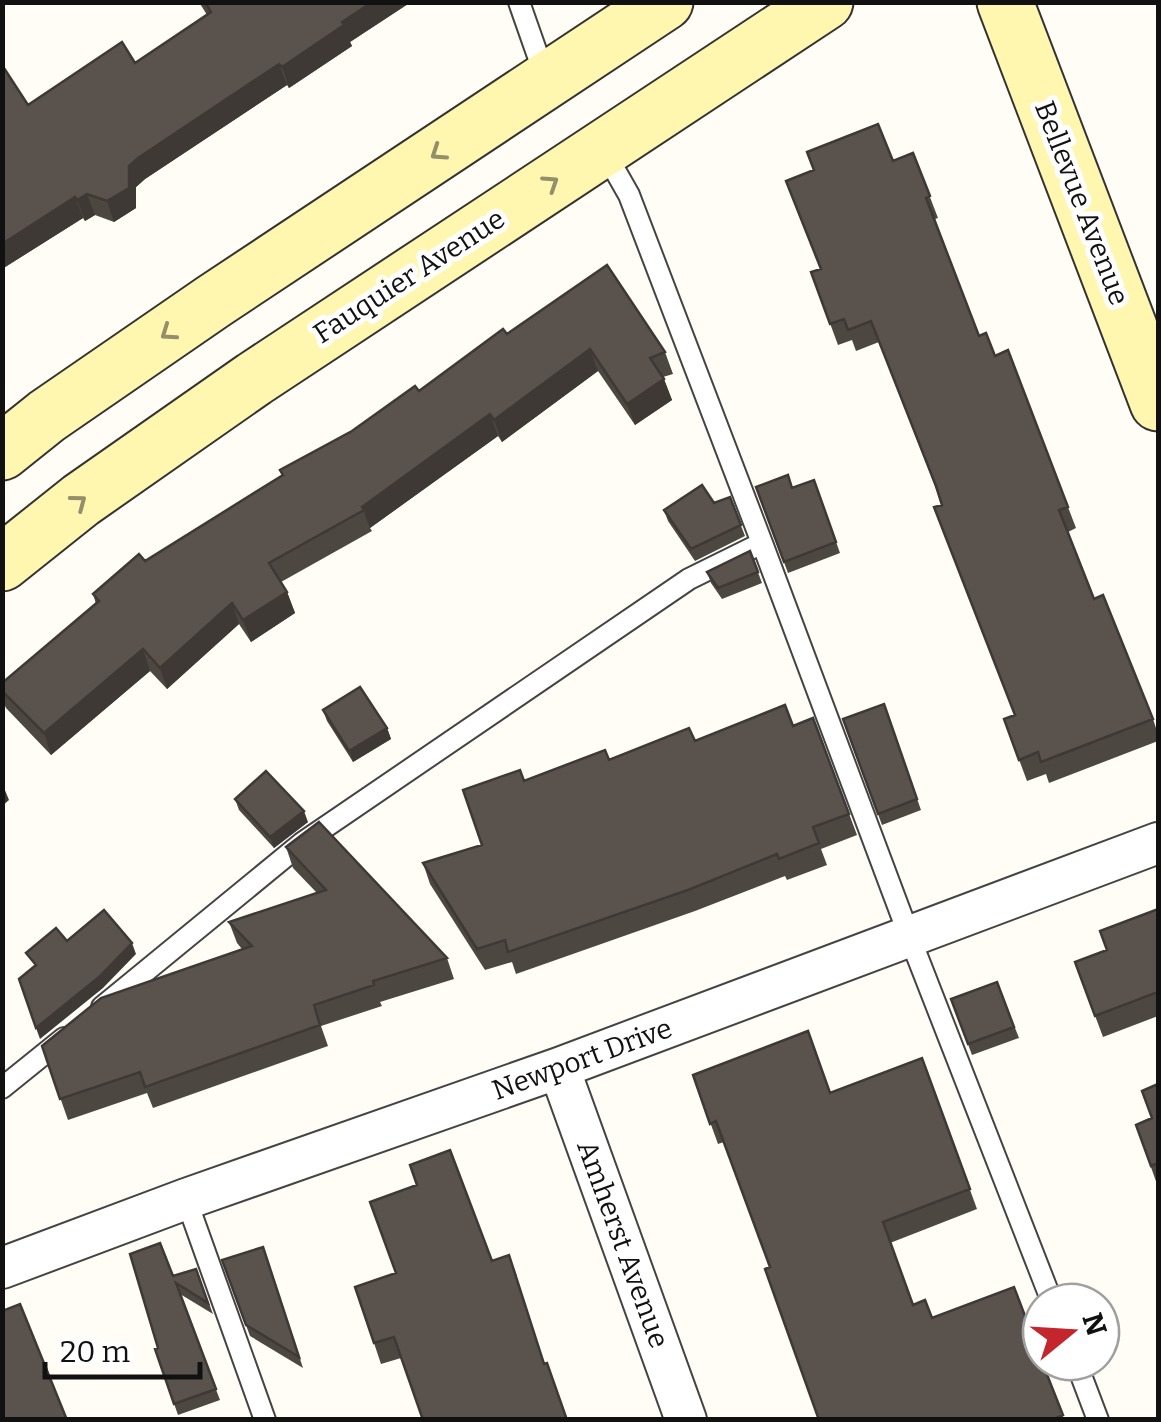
<svg xmlns="http://www.w3.org/2000/svg" width="1161" height="1422" font-family="Bitter,serif">
  <style>
    .lines { fill: none; stroke-linecap: round; stroke-linejoin: round }
    .lane-casing { stroke: #444; stroke-width: 24 }
    .street-casing { stroke: #444; stroke-width: 44 }
    .secondary-casing { stroke: #333; stroke-width: 59 }
    .lane { stroke: #fff; stroke-width: 20 }
    .street { stroke: #fff; stroke-width: 40 }
    .secondary { stroke: #fff6b0; stroke-width: 55 }
    .wall { fill: #4d4742 }
    .shaded-wall { fill: #3f3936 }
    .building { fill: #5a524d; stroke: #3f3936; stroke-width: 2.5 }
    .oneway { stroke: #948f68 }
    .labels { text-anchor: middle; dominant-baseline: central; stroke-width: 10; stroke-linejoin: round; paint-order: stroke }
    .street-label { font-size: 28px; fill: #111; stroke: #fff }
  </style>
  <rect width="100%" height="100%" fill="#fffdf5"/>
  <g class="lines">
    <defs>
      <path id="lane" d="M 519,2 L 546,79
        M 762,543 L 910,938 L 1052,1302
        M 102,1007 L 302,843 L 689,579 L 762,543 L 629,195 L 604,151
        M 2,1088 L 64,1038
        M 186,1199 L 265,1420
        M 1076,1362 L 1098,1420"/>
      <path id="street" d="M 559,1068 L 686,1420
        M 2,1268 L 186,1199 L 559,1068 L 1158,843"/>
      <path id="secondary" d="M 1005,2 L 1158,403
        M 2,452 L 47,416 L 214,301 L 665,2
        M 2,563 L 81,500 L 254,379 L 825,2"/>
    </defs>
    <!-- lane casing -->
    <use href="#lane" class="lane-casing"/>
    <!-- street casing -->
    <use href="#street" class="street-casing"/>
    <!-- secondary casing -->
    <use href="#secondary" class="secondary-casing"/>
    <!-- lane -->
    <use href="#lane" class="lane"/>
    <!-- street -->
    <use href="#street" class="street"/>
    <!-- secondary -->
    <use href="#secondary" class="secondary"/>
  </g>
  <!-- wall -->
  <path class="wall" d="M 199,2 L 411,2 L 350,42 L 352,46 L 289,88 L 287,85 L 145,179 L 136,187 L 136,208 L 114,222 L 95,215 L 85,221 L 83,218 L 2,269 L 2,65 L 28,105 L 135,63 L 207,15 Z
    M 913,153 L 938,218 L 935,219 L 979,336 L 995,356 L 1008,350 L 1076,528 L 1068,532 L 1094,599 L 1153,719 L 1158,734 L 1158,741 L 1049,783 L 1046,774 L 1027,781 L 1004,719 L 1015,715 L 938,494 L 879,342 L 856,351 L 852,340 L 838,345 L 811,272 L 820,269 Z
    M 507,334 L 665,352 L 673,374 L 663,377 L 672,400 L 635,425 L 598,371 L 502,442 L 498,436 L 370,528 L 372,531 L 281,582 L 287,592 L 295,613 L 251,642 L 239,624 L 167,689 L 150,671 L 51,755 L 6,708 L 2,699 L 2,683 L 96,604 L 93,594 L 282,476 L 280,470 L 352,431 L 419,391 Z
    M 814,480 L 840,553 L 788,573 L 756,487 L 793,488 Z
    M 730,497 L 745,536 L 695,561 L 668,521 L 664,510 L 714,503 Z
    M 750,551 L 762,583 L 722,599 L 711,583 L 707,572 Z
    M 884,704 L 921,810 L 882,825 L 843,719 Z
    M 323,710 L 387,728 L 391,739 L 353,762 L 327,721 Z
    M 813,718 L 857,835 L 821,849 L 827,865 L 787,880 L 785,876 L 695,911 L 516,974 L 512,962 L 485,970 L 430,884 L 423,863 L 482,845 L 524,781 L 609,760 L 793,726 Z
    M 235,799 L 308,822 L 274,848 L 239,810 Z
    M 286,847 L 447,958 L 454,979 L 380,1002 L 382,1006 L 321,1026 L 328,1046 L 153,1108 L 147,1093 L 68,1120 L 42,1046 L 242,949 L 237,943 L 229,922 L 317,893 L 293,868 Z
    M 1158,909 L 1158,1016 L 1103,1037 L 1075,962 L 1107,950 Z
    M 997,982 L 1019,1038 L 972,1055 L 951,999 Z
    M 922,1058 L 977,1209 L 890,1243 L 913,1305 L 932,1318 L 1042,1362 L 1064,1420 L 819,1420 L 770,1267 L 724,1142 L 718,1144 L 693,1075 L 830,1093 Z
    M 1158,1084 L 1158,1187 L 1136,1125 L 1152,1118 Z
    M 417,1185 L 492,1261 L 509,1255 L 517,1276 L 401,1358 L 381,1364 L 374,1343 L 396,1273 Z
    M 263,1247 L 303,1368 L 250,1336 L 222,1260 Z
    M 196,1269 L 213,1314 L 180,1294 L 220,1400 L 178,1415 L 155,1349 L 158,1348 L 173,1276 Z"/>
  <!-- shaded-wall -->
  <path class="shaded-wall" d="M 372,2 L 411,2 L 350,42 L 352,46 L 289,88 L 282,67 L 342,22 Z
    M 279,64 L 287,85 L 145,179 L 136,187 L 136,208 L 114,222 L 107,201 L 129,166 L 138,158 Z
    M 87,194 L 95,215 L 85,221 L 77,200 Z
    M 75,197 L 83,218 L 2,269 L 2,244 Z
    M 590,349 L 598,371 L 502,442 L 494,420 Z
    M 664,379 L 672,400 L 635,425 L 627,404 Z
    M 490,414 L 498,436 L 370,528 L 362,507 Z
    M 287,592 L 295,613 L 251,642 L 243,620 Z
    M 232,603 L 239,624 L 167,689 L 160,668 Z
    M 143,649 L 150,671 L 51,755 L 44,733 Z
    M 387,728 L 391,739 L 353,762 L 349,751 Z
    M 2,783 L 9,800 L 2,806 Z
    M 304,811 L 308,822 L 274,848 L 270,837 Z
    M 132,943 L 136,954 L 103,988 L 40,1039 L 36,1028 Z"/>
  <!-- building -->
  <path class="building" d="M 205,2 L 372,2 L 342,22 L 344,25 L 282,67 L 279,64 L 138,158 L 129,166 L 129,188 L 107,201 L 87,194 L 77,200 L 75,197 L 2,244 L 2,65 L 28,105 L 122,42 L 135,63 L 211,12 Z
    M 878,124 L 893,161 L 913,153 L 930,196 L 926,198 L 979,336 L 986,333 L 995,356 L 1008,350 L 1068,507 L 1059,510 L 1094,599 L 1103,595 L 1153,719 L 1041,762 L 1038,752 L 1019,760 L 1004,719 L 1015,715 L 934,507 L 942,505 L 936,486 L 871,321 L 848,330 L 844,319 L 830,324 L 811,272 L 821,269 L 786,181 L 814,170 L 807,152 Z
    M 607,265 L 665,352 L 650,358 L 664,379 L 627,404 L 590,349 L 494,420 L 490,414 L 362,507 L 364,510 L 269,563 L 287,592 L 243,620 L 232,603 L 160,668 L 143,649 L 44,733 L 2,691 L 2,683 L 99,601 L 93,594 L 139,554 L 145,561 L 283,475 L 280,470 L 352,431 L 415,386 L 419,391 L 503,329 L 507,334 Z
    M 788,475 L 792,488 L 814,480 L 836,542 L 784,562 L 756,487 Z
    M 702,485 L 714,503 L 730,497 L 741,525 L 691,549 L 664,510 Z
    M 750,551 L 758,572 L 718,588 L 707,572 Z
    M 360,687 L 387,728 L 349,751 L 323,710 Z
    M 884,704 L 917,799 L 878,814 L 843,719 Z
    M 785,705 L 793,726 L 813,718 L 849,814 L 813,827 L 819,843 L 779,859 L 777,854 L 688,890 L 508,952 L 505,940 L 477,949 L 423,863 L 482,845 L 463,790 L 520,770 L 524,781 L 605,750 L 609,760 L 689,728 L 695,741 Z
    M 266,771 L 304,811 L 270,837 L 235,799 Z
    M 319,822 L 447,958 L 373,981 L 374,985 L 314,1005 L 320,1025 L 145,1087 L 140,1072 L 60,1099 L 42,1046 L 101,998 L 252,946 L 229,922 L 326,890 L 286,847 Z
    M 1158,909 L 1158,992 L 1095,1016 L 1075,962 L 1107,950 L 1100,931 Z
    M 104,910 L 132,943 L 99,977 L 36,1028 L 19,979 L 36,965 L 26,953 L 56,928 L 67,941 Z
    M 997,982 L 1014,1027 L 968,1044 L 951,999 Z
    M 808,1031 L 830,1093 L 922,1058 L 970,1189 L 883,1222 L 913,1305 L 925,1300 L 932,1318 L 1014,1287 L 1041,1358 L 1041,1362 L 1042,1362 L 1063,1415 L 1052,1420 L 819,1420 L 765,1269 L 770,1267 L 716,1121 L 710,1124 L 693,1075 Z
    M 1158,1084 L 1158,1163 L 1151,1166 L 1136,1125 L 1152,1118 L 1142,1091 Z
    M 450,1150 L 492,1261 L 509,1255 L 544,1364 L 547,1363 L 567,1420 L 423,1420 L 394,1337 L 374,1343 L 355,1287 L 396,1273 L 370,1202 L 417,1185 L 410,1165 Z
    M 160,1243 L 173,1276 L 196,1269 L 208,1303 L 176,1283 L 216,1389 L 174,1404 L 155,1349 L 158,1348 L 130,1254 Z
    M 263,1247 L 299,1357 L 246,1325 L 222,1260 Z
    M 20,1304 L 67,1420 L 2,1420 L 2,1311 Z"/>
  <!-- one-way arrows -->
  <defs><path id="oneway-chevron" d="M-2-3.5L2.5 0L-2 3.5" fill="none" stroke-width="1.6" stroke-linecap="round" stroke-linejoin="round" transform="scale(2.5)"/></defs>
  <g class="oneway">
    <use href="#oneway-chevron" transform="translate(438 153) rotate(146)"/>
    <use href="#oneway-chevron" transform="translate(551 183) rotate(-33)"/>
    <use href="#oneway-chevron" transform="translate(168 333) rotate(145)"/>
    <use href="#oneway-chevron" transform="translate(79 502) rotate(-37)"/>
  </g>
  <g class="labels">
    <!-- street labels -->
    <g class="street-label">
      <text transform="translate(1082 203) rotate(69)">Bellevue Avenue</text>
      <text transform="translate(409 276) rotate(-33)">Fauquier Avenue</text>
      <text transform="translate(582 1059) rotate(-20)">Newport Drive</text>
      <text transform="translate(623 1244) rotate(70)">Amherst Avenue</text>
    </g>
  </g>
  <!-- border -->
  <rect width="1161" height="1422" fill="none" stroke="#111111" stroke-width="10"/>
  <!-- north arrow -->
  <g transform="translate(1071 1332) rotate(72)"><circle r="48" fill="#ffffff" stroke="#a0a0a0" stroke-width="2.5"/>
  <path d="M0-8L18 38L0 25L-18 38Z" fill="#c4262e"/>
  <text y="-15" font-size="28" font-weight="bold" text-anchor="middle" fill="#111111">N</text>
  </g>
  <!-- scale -->
  <path d="M45 1362v15h155v-15" fill="none" stroke="#111111" stroke-width="5"/>
  <text x="60" y="1362" font-size="30" fill="#111111" stroke="#ffffff" stroke-width="8" paint-order="stroke">20 m</text>
</svg>
